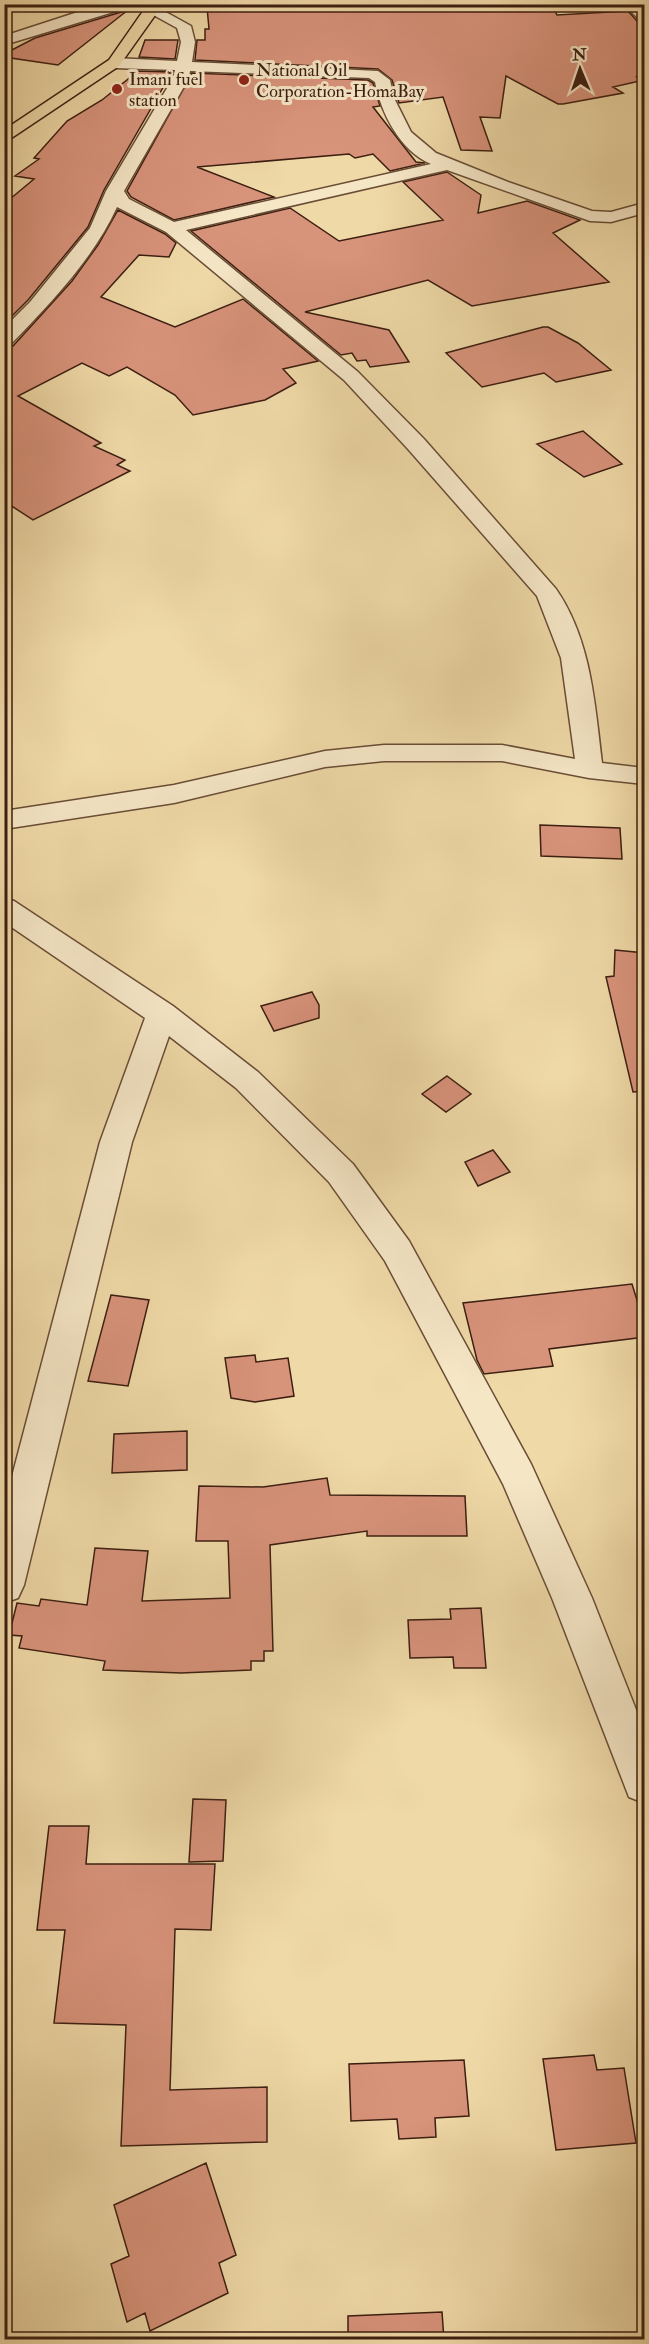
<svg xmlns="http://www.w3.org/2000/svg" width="649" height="2344" font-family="'IM FELL Double Pica',serif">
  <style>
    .building { fill: #d8937b; stroke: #3c1e11; stroke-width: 1.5 }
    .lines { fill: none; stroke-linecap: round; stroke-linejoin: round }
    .street-casing { stroke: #694d36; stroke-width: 3 }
    .highway-casing { stroke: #3c1e11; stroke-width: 3 }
    .street { fill: #f5e6c6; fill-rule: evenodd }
    .highway { fill: #efd9a7; fill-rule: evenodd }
    .poi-dot { fill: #8f2418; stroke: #f5e6c6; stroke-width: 2 }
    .labels { text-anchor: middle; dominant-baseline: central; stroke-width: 6; stroke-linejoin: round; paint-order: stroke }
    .far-poi-label { font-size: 18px; fill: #3c1e11; stroke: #f5e6c6; text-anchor: start }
  </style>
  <rect width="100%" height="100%" fill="#efd9a7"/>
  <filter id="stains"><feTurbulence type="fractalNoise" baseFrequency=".00333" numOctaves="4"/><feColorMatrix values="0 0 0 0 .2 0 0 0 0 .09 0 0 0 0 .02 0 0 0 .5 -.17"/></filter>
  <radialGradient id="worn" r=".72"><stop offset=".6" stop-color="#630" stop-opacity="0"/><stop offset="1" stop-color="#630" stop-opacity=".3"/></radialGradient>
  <!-- building -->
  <path class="building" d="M 212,4 L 552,5 L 557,15 L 628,11 L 637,21 L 645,22 L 645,75 L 637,77 L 644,80 L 613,87 L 623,93 L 563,104 L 558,104 L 506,76 L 500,118 L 480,117 L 492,151 L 461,150 L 443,97 L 399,103 L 392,80 L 378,69 L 195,60 L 197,40 L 205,40 L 205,29 L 209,29 L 207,7 L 213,7 Z
    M 128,10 L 58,65 L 4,57 L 4,54 L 35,38 Z
    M 145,40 L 178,40 L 175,59 L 139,57 Z
    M 135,71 L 172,72 L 104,190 L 88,227 L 28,300 L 4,324 L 4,204 L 34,179 L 15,176 L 39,159 L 34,158 L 67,121 L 102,100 L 133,75 Z
    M 192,73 L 368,80 L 373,83 L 380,106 L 373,107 L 416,162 L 425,163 L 390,171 L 373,154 L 355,158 L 349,154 L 197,167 L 274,197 L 174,220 L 131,197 L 127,191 Z
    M 447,172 L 481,195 L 478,213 L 527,201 L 580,220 L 553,233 L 609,282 L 472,306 L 428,280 L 305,312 L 389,330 L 409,362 L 370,367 L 366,360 L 357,361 L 352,353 L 341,355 L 191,231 L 290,208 L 339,241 L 443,220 L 403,182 Z
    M 118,210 L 165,234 L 176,243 L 169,257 L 139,255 L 101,297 L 175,327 L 243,299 L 318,361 L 283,369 L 296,383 L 265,400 L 193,415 L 175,395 L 127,367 L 109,376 L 82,363 L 18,396 L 101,443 L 94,446 L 125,460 L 117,465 L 130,471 L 33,520 L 4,501 L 4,348 L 13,346 L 72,281 L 98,245 Z
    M 543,327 L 548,327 L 578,343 L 611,370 L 556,382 L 544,373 L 482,387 L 446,353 Z
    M 583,431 L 622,464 L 584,477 L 537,444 Z
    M 540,825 L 620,828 L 622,859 L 541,856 Z
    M 615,950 L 645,953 L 645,1091 L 633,1092 L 606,977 L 614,976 Z
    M 312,992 L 319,1005 L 319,1018 L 274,1031 L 261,1006 Z
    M 447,1076 L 471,1094 L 446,1112 L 422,1094 Z
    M 493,1150 L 510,1172 L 478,1186 L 465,1162 Z
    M 632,1284 L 645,1326 L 645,1337 L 549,1349 L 553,1366 L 484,1374 L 477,1360 L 463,1303 Z
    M 111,1295 L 149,1300 L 128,1386 L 88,1381 Z
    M 255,1355 L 256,1362 L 288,1358 L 294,1396 L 255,1402 L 231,1398 L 225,1358 Z
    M 187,1431 L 187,1470 L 112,1473 L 114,1434 Z
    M 327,1478 L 330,1495 L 465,1496 L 467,1536 L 367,1536 L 367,1531 L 270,1545 L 273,1651 L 264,1651 L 264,1661 L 251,1661 L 251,1670 L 181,1673 L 103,1670 L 105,1661 L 19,1648 L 22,1636 L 9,1635 L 17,1603 L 39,1606 L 41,1599 L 87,1605 L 95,1548 L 148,1551 L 142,1601 L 230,1598 L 228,1541 L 196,1541 L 199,1486 L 263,1487 Z
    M 481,1608 L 486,1668 L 454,1668 L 453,1657 L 410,1658 L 408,1620 L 451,1619 L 450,1609 Z
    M 193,1799 L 226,1800 L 223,1861 L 189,1862 Z
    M 49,1826 L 89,1826 L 86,1864 L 215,1864 L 211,1930 L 175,1929 L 170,2090 L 267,2087 L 267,2142 L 121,2146 L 126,2025 L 54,2023 L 65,1930 L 37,1930 Z
    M 594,2055 L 597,2070 L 624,2068 L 636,2143 L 556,2150 L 543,2059 Z
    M 464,2060 L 469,2116 L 435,2118 L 436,2137 L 399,2139 L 397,2119 L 351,2121 L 349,2064 Z
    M 206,2163 L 236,2255 L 219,2263 L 228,2293 L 150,2331 L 145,2313 L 127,2322 L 111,2264 L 129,2256 L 114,2205 Z
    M 442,2312 L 444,2340 L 348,2340 L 348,2316 Z"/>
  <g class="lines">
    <defs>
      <path id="street" d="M 110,4 L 140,4 L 4,45 L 4,36 L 84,10 Z
        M 623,4 L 639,4 L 644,9 L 644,20 L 639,19 Z
        M 153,5 L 191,26 L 195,42 L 192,62 L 378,71 L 390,80 L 394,98 L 411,132 L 436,153 L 508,182 L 592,211 L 611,212 L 644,203 L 644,213 L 611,222 L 590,221 L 447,170 L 186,230 L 358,372 L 424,439 L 556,589 C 591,639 595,705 602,763 L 644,768 L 644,784 L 589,778 L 502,761 L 384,761 L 325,767 L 174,803 L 4,829 L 4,811 L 174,785 L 325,751 L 384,745 L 502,745 L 575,759 L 561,658 L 537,596 L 408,449 L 344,380 L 166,232 L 117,207 C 94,258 50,304 11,344 L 4,346 L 4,328 L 30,302 L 90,228 L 106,191 L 173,78 L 175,70 L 114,68 L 106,63 L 114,58 L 177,61 L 181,42 L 177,28 L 148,12 L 146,9 ZM 190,71 L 369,78 L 375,82 C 381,113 400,151 431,164 L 174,222 L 129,199 L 124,191 L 189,78 Z
        M 4,898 L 14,901 L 173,1006 L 258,1072 L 353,1164 L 409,1241 L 531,1464 L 592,1598 L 644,1730 L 644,1803 L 629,1797 L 552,1598 L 503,1484 L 385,1261 L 329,1182 L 236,1088 L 169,1036 L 132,1142 L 24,1585 L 18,1598 L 4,1603 L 4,1507 L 100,1142 L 145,1018 L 4,922 Z"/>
      <path id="highway" d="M 148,4 L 163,4 L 119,66 L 4,143 L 4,130 L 109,60 Z"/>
    </defs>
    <!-- street casing -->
    <use href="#street" class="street-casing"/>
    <!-- highway casing -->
    <use href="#highway" class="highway-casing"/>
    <!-- street -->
    <use href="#street" class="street"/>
    <!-- highway -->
    <use href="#highway" class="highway"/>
  </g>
  <!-- markers -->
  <g class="poi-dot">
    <circle cx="244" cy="80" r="6"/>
    <circle cx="117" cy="89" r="6"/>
  </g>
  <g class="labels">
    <!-- far-poi labels -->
    <g class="far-poi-label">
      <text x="256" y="70">National Oil<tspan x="256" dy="21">Corporation-HomaBay</tspan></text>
      <text x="129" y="79">Imani fuel<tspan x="129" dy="21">station</tspan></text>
    </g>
  </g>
  <!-- margin -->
  <rect width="649" height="2344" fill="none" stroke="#efd9a7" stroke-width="24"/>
  <rect x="6" y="6" width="637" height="2332" fill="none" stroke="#3c1e11" stroke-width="3"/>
  <rect x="12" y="12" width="625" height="2320" fill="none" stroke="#3c1e11" stroke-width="1.5"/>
  <!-- north arrow -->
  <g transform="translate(580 69) rotate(358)" stroke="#f5e6c6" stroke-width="4.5" paint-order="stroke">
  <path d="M0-4.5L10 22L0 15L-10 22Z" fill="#3c1e11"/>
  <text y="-9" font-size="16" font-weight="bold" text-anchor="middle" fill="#3c1e11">N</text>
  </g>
  <rect width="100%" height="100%" filter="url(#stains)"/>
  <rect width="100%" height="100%" fill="url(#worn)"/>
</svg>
